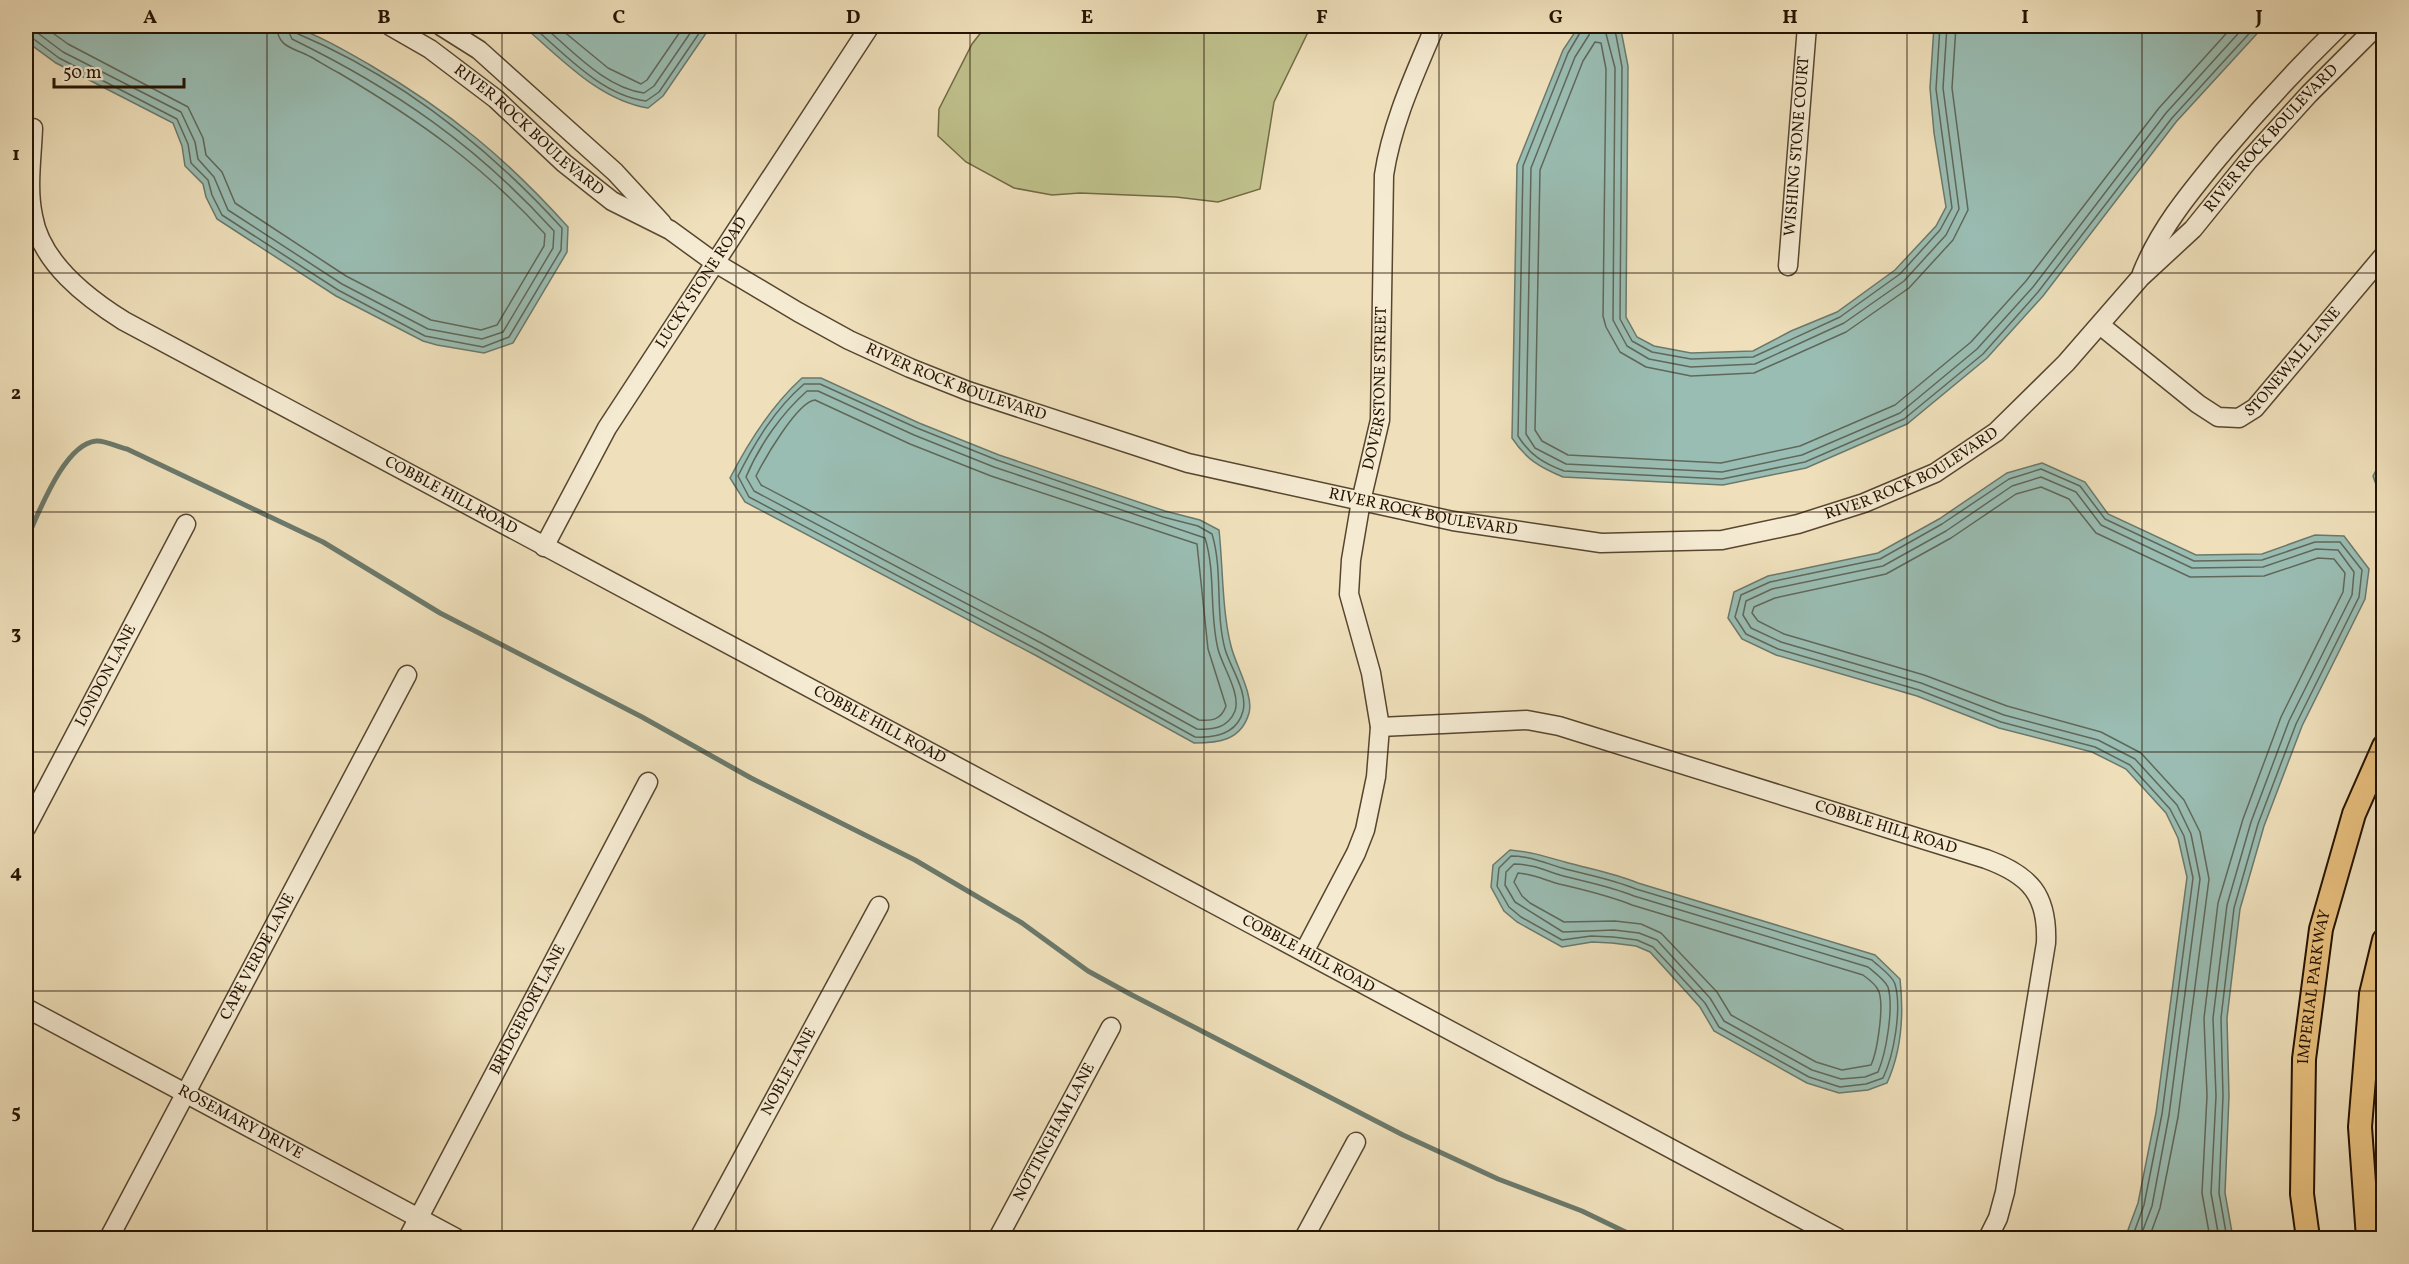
<svg xmlns="http://www.w3.org/2000/svg" width="2409" height="1264" font-family="Vollkorn,serif">
  <style>
    .green { fill: #bfc18c; stroke: #726a46; stroke-width: 1.5 }
    .water { fill: #9abdb3; stroke: #6b796b; stroke-width: 1.5 }
    .lines { fill: none; stroke-linecap: round; stroke-linejoin: round }
    .shore { stroke: #5f685a; stroke-width: 1.5 }
    .stream { stroke: #6b796b; stroke-width: 5 }
    .minor-casing { stroke: #57462f; stroke-width: 21 }
    .major-casing { stroke: #241300; stroke-width: 26 }
    .minor { stroke: #f5ebd3; stroke-width: 18 }
    .major { stroke: #e8c07e; stroke-width: 22 }
    .grid { fill: none; stroke: #241300; stroke-width: 1.5; stroke-opacity: 0.55 }
    .labels { text-anchor: middle; dominant-baseline: central; stroke-width: 5; stroke-linejoin: round; paint-order: stroke }
    .street-label { font-size: 16px; fill: #241300; stroke: #f5ebd3 }
    .neatline { fill: none; stroke: #241300; stroke-width: 2 }
    .grid-label { font-size: 20px; text-anchor: middle; font-weight: bold; fill: #241300 }
  </style>
  <rect width="100%" height="100%" fill="#efe0bb"/>
  <filter id="stains"><feTurbulence type="fractalNoise" baseFrequency=".00333" numOctaves="4"/><feColorMatrix values="0 0 0 0 .2 0 0 0 0 .09 0 0 0 0 .02 0 0 0 .5 -.17"/></filter>
  <radialGradient id="worn" r=".72"><stop offset=".6" stop-color="#630" stop-opacity="0"/><stop offset="1" stop-color="#630" stop-opacity=".3"/></radialGradient>
  <!-- green -->
  <path class="green" d="M 986,26 L 1311,26 L 1274,102 L 1260,189 L 1218,202 L 1176,197 L 1080,193 L 1052,195 L 1014,188 L 966,162 L 938,136 L 939,109 L 972,44 Z"/>
  <!-- water -->
  <path class="water" d="M 26,26 L 292,26 C 320,36 344,50 370,65 C 450,112 506,158 568,227 L 567,252 L 513,343 L 484,353 L 437,345 L 423,341 L 336,296 L 217,219 L 206,197 L 203,184 L 185,166 L 182,146 L 173,123 L 56,63 L 26,41 Z
    M 523,26 L 711,26 L 663,96 L 648,108 C 598,100 560,57 523,26 Z
    M 1579,26 L 1611,26 L 1621,30 L 1628,66 L 1626,317 L 1637,337 L 1654,346 L 1691,353 L 1753,351 L 1791,331 L 1837,312 L 1895,270 L 1936,226 L 1946,207 L 1934,133 L 1930,88 L 1934,26 L 2264,26 L 2176,122 L 2043,296 L 1987,358 L 1907,424 L 1806,468 L 1723,485 L 1563,477 C 1539,467 1526,459 1512,438 L 1517,165 L 1563,50 Z
    M 802,378 L 821,378 L 919,423 L 999,455 L 1165,511 L 1200,520 L 1219,530 C 1223,567 1222,611 1231,646 C 1235,664 1254,695 1249,713 C 1241,741 1218,743 1194,743 L 1035,655 L 745,502 L 730,478 C 749,441 771,406 802,378 Z
    M 2383,457 L 2383,504 L 2373,476 Z
    M 2042,463 L 2085,482 L 2108,514 L 2196,555 L 2262,554 L 2315,535 L 2344,536 L 2369,569 L 2365,599 L 2302,726 L 2264,826 L 2240,909 L 2227,1018 L 2229,1096 L 2225,1193 L 2233,1238 L 2125,1238 L 2138,1203 L 2156,1113 L 2187,877 L 2178,838 L 2166,813 L 2126,769 L 2092,752 L 1999,728 L 1917,696 L 1776,655 L 1742,639 L 1728,618 L 1734,592 L 1768,576 L 1878,553 L 1939,519 L 2007,473 Z
    M 1510,850 C 1532,852 1544,856 1565,862 C 1590,869 1614,873 1638,883 L 1875,955 L 1900,979 C 1904,1015 1902,1050 1887,1083 L 1868,1090 L 1839,1093 L 1807,1083 L 1714,1031 L 1700,1007 L 1650,952 L 1636,946 L 1612,943 L 1592,942 L 1562,947 L 1517,922 L 1504,911 L 1491,887 L 1493,865 Z"/>
  <g class="lines">
    <!-- shore -->
    <path class="shore" d="M 43,26 L 68,44 L 188,107 L 203,138 L 206,155 L 222,172 L 235,203 L 346,276 L 431,320 L 481,330 L 497,325 L 544,246 L 545,234 C 481,164 420,121 339,73 C 329,68 320,62 311,57 C 295,48 277,48 277,26
      M 532,26 C 565,54 601,95 646,101 L 659,92 L 704,26
      M 543,26 C 572,50 605,88 644,93 L 654,86 L 695,26
      M 557,26 L 608,68 L 641,84 L 647,80 L 684,26
      M 1584,26 L 1568,53 L 1523,166 L 1518,436 C 1530,455 1543,463 1564,471 L 1722,479 L 1805,462 L 1904,419 L 1983,354 L 2038,292 L 2172,118 L 2256,26
      M 1591,26 L 1589,35 L 1575,57 L 1531,168 L 1526,434 L 1535,448 L 1566,464 L 1722,472 L 1802,455 L 1900,413 L 1977,349 L 2033,287 L 2166,113 L 2245,26
      M 1604,26 L 1615,68 L 1613,320 L 1627,346 L 1649,359 L 1691,367 L 1755,364 L 1844,323 L 1904,281 L 1946,235 L 1959,209 L 1943,88 L 1947,26
      M 1611,26 L 1616,35 L 1622,67 L 1620,319 L 1632,341 L 1652,352 L 1691,359 L 1753,357 L 1840,317 L 1900,274 L 1940,230 L 1952,208 L 1936,89 L 1940,26
      M 1956,26 L 1952,88 L 1968,210 L 1953,240 L 1909,288 L 1846,332 L 1754,373 L 1691,376 L 1646,367 L 1620,352 L 1606,327 L 1603,316 L 1606,69 L 1601,43 L 1595,42 L 1583,61 L 1540,170 L 1535,430 L 1542,441 L 1568,455 L 1721,463 L 1800,446 L 1895,405 L 1971,342 L 2026,281 L 2159,108 L 2233,26
      M 26,29 L 35,31 L 63,52 L 181,112 L 195,142 L 198,159 L 214,177 L 228,210 L 342,284 L 428,329 L 482,339 L 503,332 L 553,248 L 554,231 C 476,145 396,90 292,39 L 286,26
      M 26,36 L 31,37 L 59,58 L 177,119 L 188,144 L 191,163 L 208,180 L 212,195 L 222,215 L 338,290 L 425,336 L 483,347 L 509,337 L 561,250 L 562,228 C 488,147 398,76 296,33 L 293,26
      M 804,384 L 820,384 L 917,428 L 997,460 L 1163,517 L 1198,526 L 1212,534 C 1223,570 1215,612 1225,649 C 1230,667 1248,692 1243,711 C 1237,734 1215,738 1195,737 L 1038,650 L 749,497 L 738,476 C 755,442 775,409 804,384 Z
      M 807,391 L 818,391 L 914,435 L 994,467 L 1205,538 C 1216,573 1209,613 1218,649 C 1222,666 1241,693 1235,711 C 1228,728 1213,730 1197,729 L 1041,643 L 754,491 L 746,477 C 759,446 781,414 807,391 Z
      M 815,400 L 910,444 L 991,476 L 1197,544 L 1208,649 L 1226,706 C 1221,720 1212,721 1199,720 L 1046,635 L 761,485 L 756,476 C 764,460 797,402 815,400 Z
      M 1511,856 C 1530,856 1545,863 1562,868 C 1588,875 1612,879 1636,889 L 1872,960 C 1878,966 1892,975 1895,984 C 1902,1009 1894,1055 1883,1078 L 1866,1084 L 1840,1087 L 1809,1077 L 1719,1027 L 1705,1003 L 1653,947 L 1637,940 L 1613,937 L 1591,936 L 1562,940 L 1521,917 L 1509,907 L 1497,886 L 1499,868 Z
      M 1514,864 C 1531,864 1544,870 1560,875 C 1586,882 1610,886 1634,896 L 1868,967 C 1874,972 1885,980 1888,987 C 1894,1008 1886,1053 1878,1072 L 1865,1077 L 1841,1079 L 1812,1070 L 1724,1021 L 1710,998 L 1657,940 L 1639,933 L 1614,930 L 1563,932 L 1515,902 L 1505,885 L 1506,872 Z
      M 1518,873 C 1533,874 1545,880 1559,884 C 1584,890 1607,895 1632,905 L 1863,975 C 1868,979 1874,983 1877,988 C 1886,1000 1877,1052 1871,1065 L 1842,1070 L 1816,1062 L 1731,1015 L 1717,992 L 1661,933 L 1641,924 L 1615,921 L 1564,922 L 1530,903 L 1522,896 L 1514,882 Z
      M 2132,1238 L 2144,1205 L 2162,1114 L 2193,878 L 2184,836 L 2170,809 L 2130,765 L 2095,747 L 2001,722 L 1919,690 L 1778,649 L 1746,634 L 1735,617 L 1741,595 L 1770,582 L 1880,559 L 1942,524 L 2009,479 L 2041,469 L 2080,486 L 2105,519 L 2194,561 L 2262,560 L 2315,542 L 2340,542 L 2362,570 L 2359,597 L 2296,724 L 2258,824 L 2234,908 L 2221,1018 L 2223,1096 L 2219,1193 L 2227,1238
      M 2140,1238 L 2152,1206 L 2169,1115 L 2200,879 L 2191,834 L 2177,805 L 2135,759 L 2098,740 L 2004,715 L 1921,683 L 1781,642 L 1751,628 L 1743,615 L 1746,601 L 1772,589 L 1883,566 L 1946,531 L 2012,486 L 2041,477 L 2076,492 L 2101,525 L 2192,568 L 2263,567 L 2316,549 L 2338,550 L 2354,572 L 2352,595 L 2289,721 L 2251,822 L 2227,905 L 2213,1018 L 2216,1096 L 2211,1193 L 2219,1238
      M 2149,1238 L 2160,1208 L 2178,1117 L 2209,879 L 2200,832 L 2184,800 L 2141,753 L 2101,732 L 2007,706 L 1924,675 L 1784,634 L 1758,621 L 1752,613 L 1754,607 L 1775,598 L 1886,574 L 1951,538 L 2016,494 L 2041,487 L 2069,499 L 2096,533 L 2190,577 L 2264,576 L 2318,558 L 2334,559 L 2345,573 L 2343,592 L 2281,717 L 2243,819 L 2218,903 L 2204,1018 L 2207,1096 L 2202,1193 L 2210,1238"/>
    <!-- stream -->
    <path class="stream" d="M 26,540 C 39,513 64,444 96,441 C 104,440 118,447 127,449 L 323,542 L 440,613 L 642,717 L 751,778 L 915,860 L 1022,923 L 1088,971 L 1130,994 L 1403,1135 L 1498,1179 L 1582,1211 L 1638,1238"/>
    <defs>
      <g id="minor">
        <path id="s1" d="M 390,26 L 430,49 L 496,99 L 564,163 L 612,201 L 670,230 L 714,262 L 798,312 L 849,340 L 910,368 L 968,391 L 1188,463 L 1453,521 L 1601,543 L 1722,540 L 1798,524 L 1864,503 L 1935,473 L 1996,432 L 2066,363 L 2140,278 L 2193,229 L 2248,161 L 2309,94 L 2377,26"/>
        <path d="M 441,26 L 479,50 L 615,172 L 662,223"/>
        <path id="s2" d="M 33,128 C 32,157 27,188 33,216 C 41,263 87,298 124,321 L 1838,1238"/>
        <path id="s3" d="M 1788,266 L 1807,26"/>
        <path d="M 2142,273 C 2161,226 2192,190 2224,151 C 2261,107 2299,66 2340,26"/>
        <path id="s4" d="M 2100,325 L 2198,404 L 2218,417 L 2239,418 L 2255,408 L 2384,255"/>
        <path id="s5" d="M 544,547 L 607,428 L 870,26"/>
        <path id="s6" d="M 1380,727 L 1527,720 L 1559,726 L 1986,859 C 2030,875 2048,895 2046,943 L 2005,1192 L 1998,1218 L 1988,1238"/>
        <path id="s7" d="M 26,828 L 186,524"/>
        <path id="s8" d="M 1304,952 L 1356,853 L 1365,830 L 1376,777 L 1380,727 L 1371,673 L 1349,594 L 1351,560 L 1361,501 L 1380,420 L 1384,175 C 1392,122 1415,74 1435,26"/>
        <path id="s9" d="M 26,1008 L 456,1238"/>
        <path id="s10" d="M 109,1238 L 407,675"/>
        <path id="s11" d="M 408,1238 L 648,782"/>
        <path id="s12" d="M 699,1238 L 879,906"/>
        <path id="s13" d="M 998,1238 L 1111,1027"/>
        <path d="M 1304,1238 L 1356,1142"/>
      </g>
      <g id="major">
        <path id="s14" d="M 2308,1238 L 2302,1194 L 2304,1059 L 2321,929 L 2354,814 L 2384,746"/>
        <path d="M 2368,1238 L 2360,1127 L 2371,994 L 2384,940"/>
      </g>
    </defs>
    <!-- minor casing -->
    <use href="#minor" class="minor-casing"/>
    <!-- major casing -->
    <use href="#major" class="major-casing"/>
    <!-- minor -->
    <use href="#minor" class="minor"/>
    <!-- major -->
    <use href="#major" class="major"/>
  </g>
  <!-- grid -->
  <path class="grid" d="M 267,26 L 267,1238M 502,26 L 502,1238M 736,26 L 736,1238M 970,26 L 970,1238M 1204,26 L 1204,1238M 1439,26 L 1439,1238M 1673,26 L 1673,1238M 1907,26 L 1907,1238M 2142,26 L 2142,1238M 26,273 L 2384,273M 26,512 L 2384,512M 26,752 L 2384,752M 26,991 L 2384,991"/>
  <g class="labels">
    <!-- street labels -->
    <g class="street-label">
      <text stroke="none"><textPath href="#s1" startOffset="174">RIVER ROCK BOULEVARD</textPath></text>
      <text stroke="none"><textPath href="#s1" startOffset="2162">RIVER ROCK BOULEVARD</textPath></text>
      <text stroke="none"><textPath href="#s3" startOffset="120">WISHING STONE COURT</textPath></text>
      <text stroke="none"><textPath href="#s5" startOffset="308">LUCKY STONE ROAD</textPath></text>
      <text stroke="none"><textPath href="#s4" startOffset="249">STONEWALL LANE</textPath></text>
      <text stroke="none"><textPath href="#s1" startOffset="674">RIVER ROCK BOULEVARD</textPath></text>
      <text stroke="none"><textPath href="#s8" startOffset="586">DOVERSTONE STREET</textPath></text>
      <text stroke="none"><textPath href="#s1" startOffset="1664">RIVER ROCK BOULEVARD</textPath></text>
      <text stroke="none"><textPath href="#s2" startOffset="602">COBBLE HILL ROAD</textPath></text>
      <text stroke="none"><textPath href="#s1" startOffset="1160">RIVER ROCK BOULEVARD</textPath></text>
      <text stroke="none"><textPath href="#s7" startOffset="172">LONDON LANE</textPath></text>
      <text stroke="none"><textPath href="#s2" startOffset="1088">COBBLE HILL ROAD</textPath></text>
      <text stroke="none"><textPath href="#s6" startOffset="522">COBBLE HILL ROAD</textPath></text>
      <text stroke="none"><textPath href="#s2" startOffset="1574">COBBLE HILL ROAD</textPath></text>
      <text stroke="none"><textPath href="#s10" startOffset="318">CAPE VERDE LANE</textPath></text>
      <text stroke="none"><textPath href="#s14" startOffset="252">IMPERIAL PARKWAY</textPath></text>
      <text stroke="none"><textPath href="#s11" startOffset="258">BRIDGEPORT LANE</textPath></text>
      <text stroke="none"><textPath href="#s12" startOffset="189">NOBLE LANE</textPath></text>
      <text stroke="none"><textPath href="#s9" startOffset="243">ROSEMARY DRIVE</textPath></text>
      <text stroke="none"><textPath href="#s13" startOffset="120">NOTTINGHAM LANE</textPath></text>
    </g>
  </g>
  <!-- margin -->
  <rect width="2409" height="1264" fill="none" stroke="#efe0bb" stroke-width="66"/>
  <!-- scale -->
  <path d="M54 78v9h130v-9" fill="none" stroke="#241300" stroke-width="3"/>
  <text x="63" y="78" font-size="18" fill="#241300" stroke="#f5ebd3" stroke-width="4.5" paint-order="stroke">50 m</text>
  <rect x="33" y="33" width="2343" height="1198" class="neatline"/>
  <g class="grid-label">
    <text x="150" y="23">A</text>
    <text x="384" y="23">B</text>
    <text x="619" y="23">C</text>
    <text x="853" y="23">D</text>
    <text x="1087" y="23">E</text>
    <text x="1322" y="23">F</text>
    <text x="1556" y="23">G</text>
    <text x="1790" y="23">H</text>
    <text x="2025" y="23">I</text>
    <text x="2259" y="23">J</text>
    <text x="16" y="160">1</text>
    <text x="16" y="399">2</text>
    <text x="16" y="639">3</text>
    <text x="16" y="878">4</text>
    <text x="16" y="1118">5</text>
  </g>
  <rect width="100%" height="100%" filter="url(#stains)"/>
  <rect width="100%" height="100%" fill="url(#worn)"/>
</svg>
